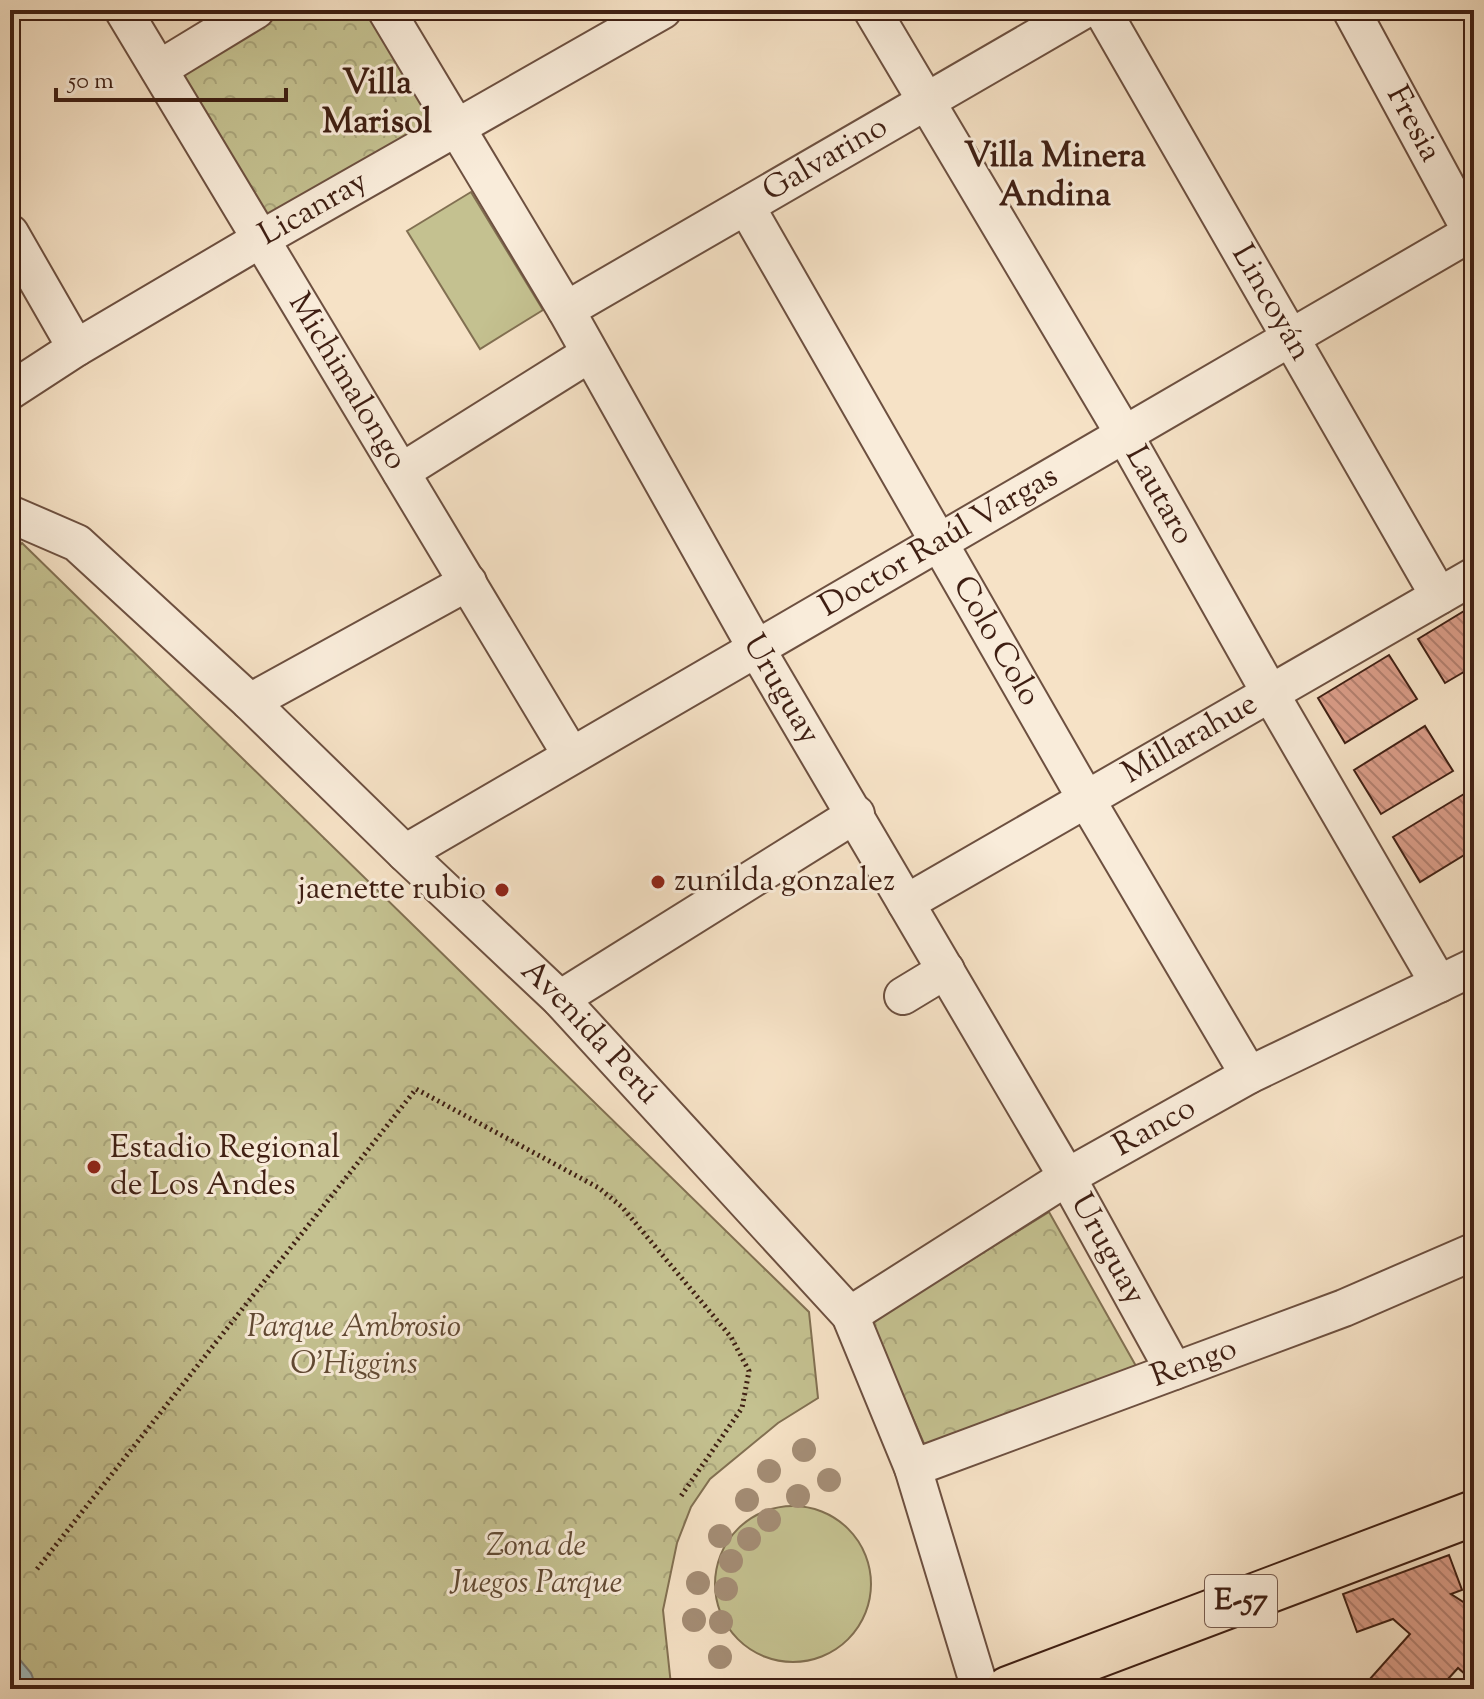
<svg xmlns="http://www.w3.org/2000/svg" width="1484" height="1699" font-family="'Sorts Mill Goudy',serif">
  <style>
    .grass { fill: #c4c190; stroke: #827052; stroke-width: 2 }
    .park { fill: url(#park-crowns); stroke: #827052; stroke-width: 2 }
    .water { fill: url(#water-ripples); stroke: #797d7a; stroke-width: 2 }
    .building { fill: url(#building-back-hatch); stroke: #3f1f13; stroke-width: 2 }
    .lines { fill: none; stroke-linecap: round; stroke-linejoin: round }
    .minor-casing { stroke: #6d5040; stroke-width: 40 }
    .major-casing { stroke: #3f1f13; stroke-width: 48 }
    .path { stroke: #3f1f13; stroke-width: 5; stroke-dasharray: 2 4; stroke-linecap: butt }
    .minor { stroke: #f9ecda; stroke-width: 36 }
    .major { stroke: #f6e2c6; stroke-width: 44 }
    .tree { fill: #a48d75 }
    .poi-dot { fill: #8f2418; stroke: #f9ecda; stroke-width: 3 }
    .labels { text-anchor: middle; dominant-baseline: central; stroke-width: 6; stroke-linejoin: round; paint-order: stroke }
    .shield { fill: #f9ecda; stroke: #775c4f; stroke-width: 2 }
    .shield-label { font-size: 30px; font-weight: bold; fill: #3f1f13 }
    .street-label { font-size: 32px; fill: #3f1f13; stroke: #f9ecda }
    .poi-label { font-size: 32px; fill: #3f1f13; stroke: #f9ecda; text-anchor: start }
    .park-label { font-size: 32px; font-style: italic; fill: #604832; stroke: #f9ecda }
    .neighbourhood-label { font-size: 34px; font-weight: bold; fill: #3f1f13; stroke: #f9ecda }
  </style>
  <defs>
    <pattern id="park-crowns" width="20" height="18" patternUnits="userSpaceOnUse" patternTransform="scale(2)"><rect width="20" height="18" fill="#c4c190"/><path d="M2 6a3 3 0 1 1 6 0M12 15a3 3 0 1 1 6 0" fill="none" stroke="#a9a57b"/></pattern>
    <pattern id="water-ripples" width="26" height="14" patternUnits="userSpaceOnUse" patternTransform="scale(2)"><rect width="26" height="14" fill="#a0bcbe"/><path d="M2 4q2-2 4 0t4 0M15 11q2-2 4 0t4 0" fill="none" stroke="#8ba1a2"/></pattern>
    <pattern id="building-back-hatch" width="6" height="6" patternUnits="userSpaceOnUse" patternTransform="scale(2)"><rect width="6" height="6" fill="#db9d89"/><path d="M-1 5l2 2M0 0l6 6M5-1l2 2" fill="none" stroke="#b37f6f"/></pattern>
  </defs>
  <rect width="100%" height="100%" fill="#f6e2c6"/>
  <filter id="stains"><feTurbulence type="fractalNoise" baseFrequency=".0025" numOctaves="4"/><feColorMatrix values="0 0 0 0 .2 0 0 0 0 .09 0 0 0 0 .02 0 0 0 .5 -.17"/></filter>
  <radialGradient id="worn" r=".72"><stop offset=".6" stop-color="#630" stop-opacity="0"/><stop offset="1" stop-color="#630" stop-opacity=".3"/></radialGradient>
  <!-- grass -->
  <path class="grass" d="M 471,192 L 543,310 L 480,349 L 407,231 Z
    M715 1584a78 78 0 1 1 156 0a78 78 0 1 1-156 0Z"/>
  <!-- park -->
  <path class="park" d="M 280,10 L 367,10 L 435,128 L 269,223 L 179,68 Z
    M 22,543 L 809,1312 L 818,1398 L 778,1423 L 710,1479 L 691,1507 L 677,1543 L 663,1610 L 671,1685 L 661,1689 L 10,1689 L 10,556 Z
    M 1049,1212 L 1136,1366 L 925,1446 L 871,1322 Z"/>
  <!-- water -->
  <path class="water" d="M 10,1648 L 31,1673 L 37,1689 L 10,1689 Z"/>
  <!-- building -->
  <path class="building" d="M 1474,605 L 1474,666 L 1445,683 L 1418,639 Z
    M 1389,655 L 1417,699 L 1345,743 L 1318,698 Z
    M 1425,726 L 1453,771 L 1381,814 L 1354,770 Z
    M 1464,794 L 1474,809 L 1474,849 L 1420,882 L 1393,837 Z
    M 1449,1555 L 1462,1590 L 1451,1594 L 1474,1609 L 1471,1648 L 1474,1650 L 1474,1682 L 1458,1668 L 1439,1689 L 1361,1689 L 1410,1634 L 1393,1619 L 1357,1632 L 1343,1594 Z"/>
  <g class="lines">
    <defs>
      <g id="minor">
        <path id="s1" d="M 123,10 L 571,755"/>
        <path id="s2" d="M 386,10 L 566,310 L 756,648 L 1067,1177 L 1174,1371"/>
        <path id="s3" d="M 872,10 L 1124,434 L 1270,693 L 1439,984"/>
        <path id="s4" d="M 1102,10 L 1439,596"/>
        <path id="s5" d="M 1351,10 L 1474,237"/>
        <path d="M 159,69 L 256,10"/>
        <path id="s6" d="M 746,206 L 1086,799 L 1249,1075"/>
        <path d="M 10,233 L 76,348"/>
        <path id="s7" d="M 566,310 L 1084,10"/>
        <path id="s8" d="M 10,391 L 76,348 L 261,239 L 663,10"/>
        <path d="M 401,472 L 589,354"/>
        <path id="s9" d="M 10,514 L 77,543 L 250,702 L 405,853 L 560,999 L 850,1315 L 913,1468 L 980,1689"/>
        <path d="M 250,702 L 468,582"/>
        <path id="s10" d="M 405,853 L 1474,231"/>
        <path id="s11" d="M 906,903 L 1474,576"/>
        <path d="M 903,996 L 946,970"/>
        <path d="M 560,999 L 856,814"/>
        <path id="s12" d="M 850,1315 L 1067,1177 L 1249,1075 L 1474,967"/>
        <path id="s13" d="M 913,1468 L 1344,1308 L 1473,1252"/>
      </g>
      <path id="major" d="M 1008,1689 L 1474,1513"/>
    </defs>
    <!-- minor casing -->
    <use href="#minor" class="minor-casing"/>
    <!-- major casing -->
    <use href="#major" class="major-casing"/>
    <!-- path -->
    <path class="path" d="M 37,1569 L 416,1089 L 599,1188 L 622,1207 L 731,1337 L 749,1371 L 742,1408 L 681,1496"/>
    <!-- minor -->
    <use href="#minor" class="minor"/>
    <!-- major -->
    <use href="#major" class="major"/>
  </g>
  <!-- trees -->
  <g class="tree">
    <circle cx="804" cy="1450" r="12"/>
    <circle cx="769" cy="1471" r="12"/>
    <circle cx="829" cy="1480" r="12"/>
    <circle cx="798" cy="1496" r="12"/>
    <circle cx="747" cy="1500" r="12"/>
    <circle cx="769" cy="1520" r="12"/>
    <circle cx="720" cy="1536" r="12"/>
    <circle cx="749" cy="1539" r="12"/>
    <circle cx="731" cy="1561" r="12"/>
    <circle cx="698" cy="1583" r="12"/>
    <circle cx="726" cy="1589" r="12"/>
    <circle cx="694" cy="1620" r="12"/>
    <circle cx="721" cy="1622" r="12"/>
    <circle cx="720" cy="1657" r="12"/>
  </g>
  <!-- markers -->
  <g class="poi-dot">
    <circle cx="658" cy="882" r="8"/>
    <circle cx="502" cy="890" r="8"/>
    <circle cx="94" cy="1167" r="8"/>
  </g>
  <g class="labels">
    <!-- shield labels -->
    <rect class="shield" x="1205" y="1575" width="72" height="52" rx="6"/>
    <g class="shield-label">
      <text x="1241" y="1601">E-57</text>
    </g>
    <!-- street labels -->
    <g class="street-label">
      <text stroke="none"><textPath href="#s5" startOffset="130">Fresia</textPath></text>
      <text stroke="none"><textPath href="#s7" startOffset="300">Galvarino</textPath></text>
      <text stroke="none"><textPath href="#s8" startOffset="354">Licanray</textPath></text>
      <text stroke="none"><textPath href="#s4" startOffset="338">Lincoyán</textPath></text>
      <text stroke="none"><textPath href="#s1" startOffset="434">Michimalongo</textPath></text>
      <text stroke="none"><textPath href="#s3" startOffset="564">Lautaro</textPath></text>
      <text stroke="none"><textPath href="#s10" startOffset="618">Doctor Raúl Vargas</textPath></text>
      <text stroke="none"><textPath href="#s6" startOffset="502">Colo Colo</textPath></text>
      <text stroke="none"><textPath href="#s2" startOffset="786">Uruguay</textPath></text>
      <text stroke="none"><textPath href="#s11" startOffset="328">Millarahue</textPath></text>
      <text stroke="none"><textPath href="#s9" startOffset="782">Avenida Perú</textPath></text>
      <text stroke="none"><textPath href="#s12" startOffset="358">Ranco</textPath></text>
      <text stroke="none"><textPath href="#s2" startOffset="1434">Uruguay</textPath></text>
      <text stroke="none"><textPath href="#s13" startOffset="300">Rengo</textPath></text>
    </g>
    <!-- poi labels -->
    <g class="poi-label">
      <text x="674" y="882">zunilda gonzalez</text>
      <text x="486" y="890" text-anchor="end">jaenette rubio</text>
      <text x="110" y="1149">Estadio Regional<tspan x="110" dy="37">de Los Andes</tspan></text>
    </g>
    <!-- park labels -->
    <g class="park-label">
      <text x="354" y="1328">Parque Ambrosio<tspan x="354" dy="37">O'Higgins</tspan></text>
      <text x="536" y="1547">Zona de<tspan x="536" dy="37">Juegos Parque</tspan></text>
    </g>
    <!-- neighbourhood labels -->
    <g class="neighbourhood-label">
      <text x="377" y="84">Villa<tspan x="377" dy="39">Marisol</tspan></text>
      <text x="1055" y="157">Villa Minera<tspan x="1055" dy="39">Andina</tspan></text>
    </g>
  </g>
  <!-- margin -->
  <rect width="1484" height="1699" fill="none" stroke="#f6e2c6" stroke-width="40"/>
  <rect x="12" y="12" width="1460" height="1675" fill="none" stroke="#3f1f13" stroke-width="4"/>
  <rect x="20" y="20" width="1444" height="1659" fill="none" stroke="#3f1f13" stroke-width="2"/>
  <!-- scale -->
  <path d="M56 88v12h230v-12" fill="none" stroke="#3f1f13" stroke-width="4"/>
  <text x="68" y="88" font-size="24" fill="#3f1f13" stroke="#f9ecda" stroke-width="6" paint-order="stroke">50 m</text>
  <rect width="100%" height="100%" filter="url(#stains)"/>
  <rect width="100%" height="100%" fill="url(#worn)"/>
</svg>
